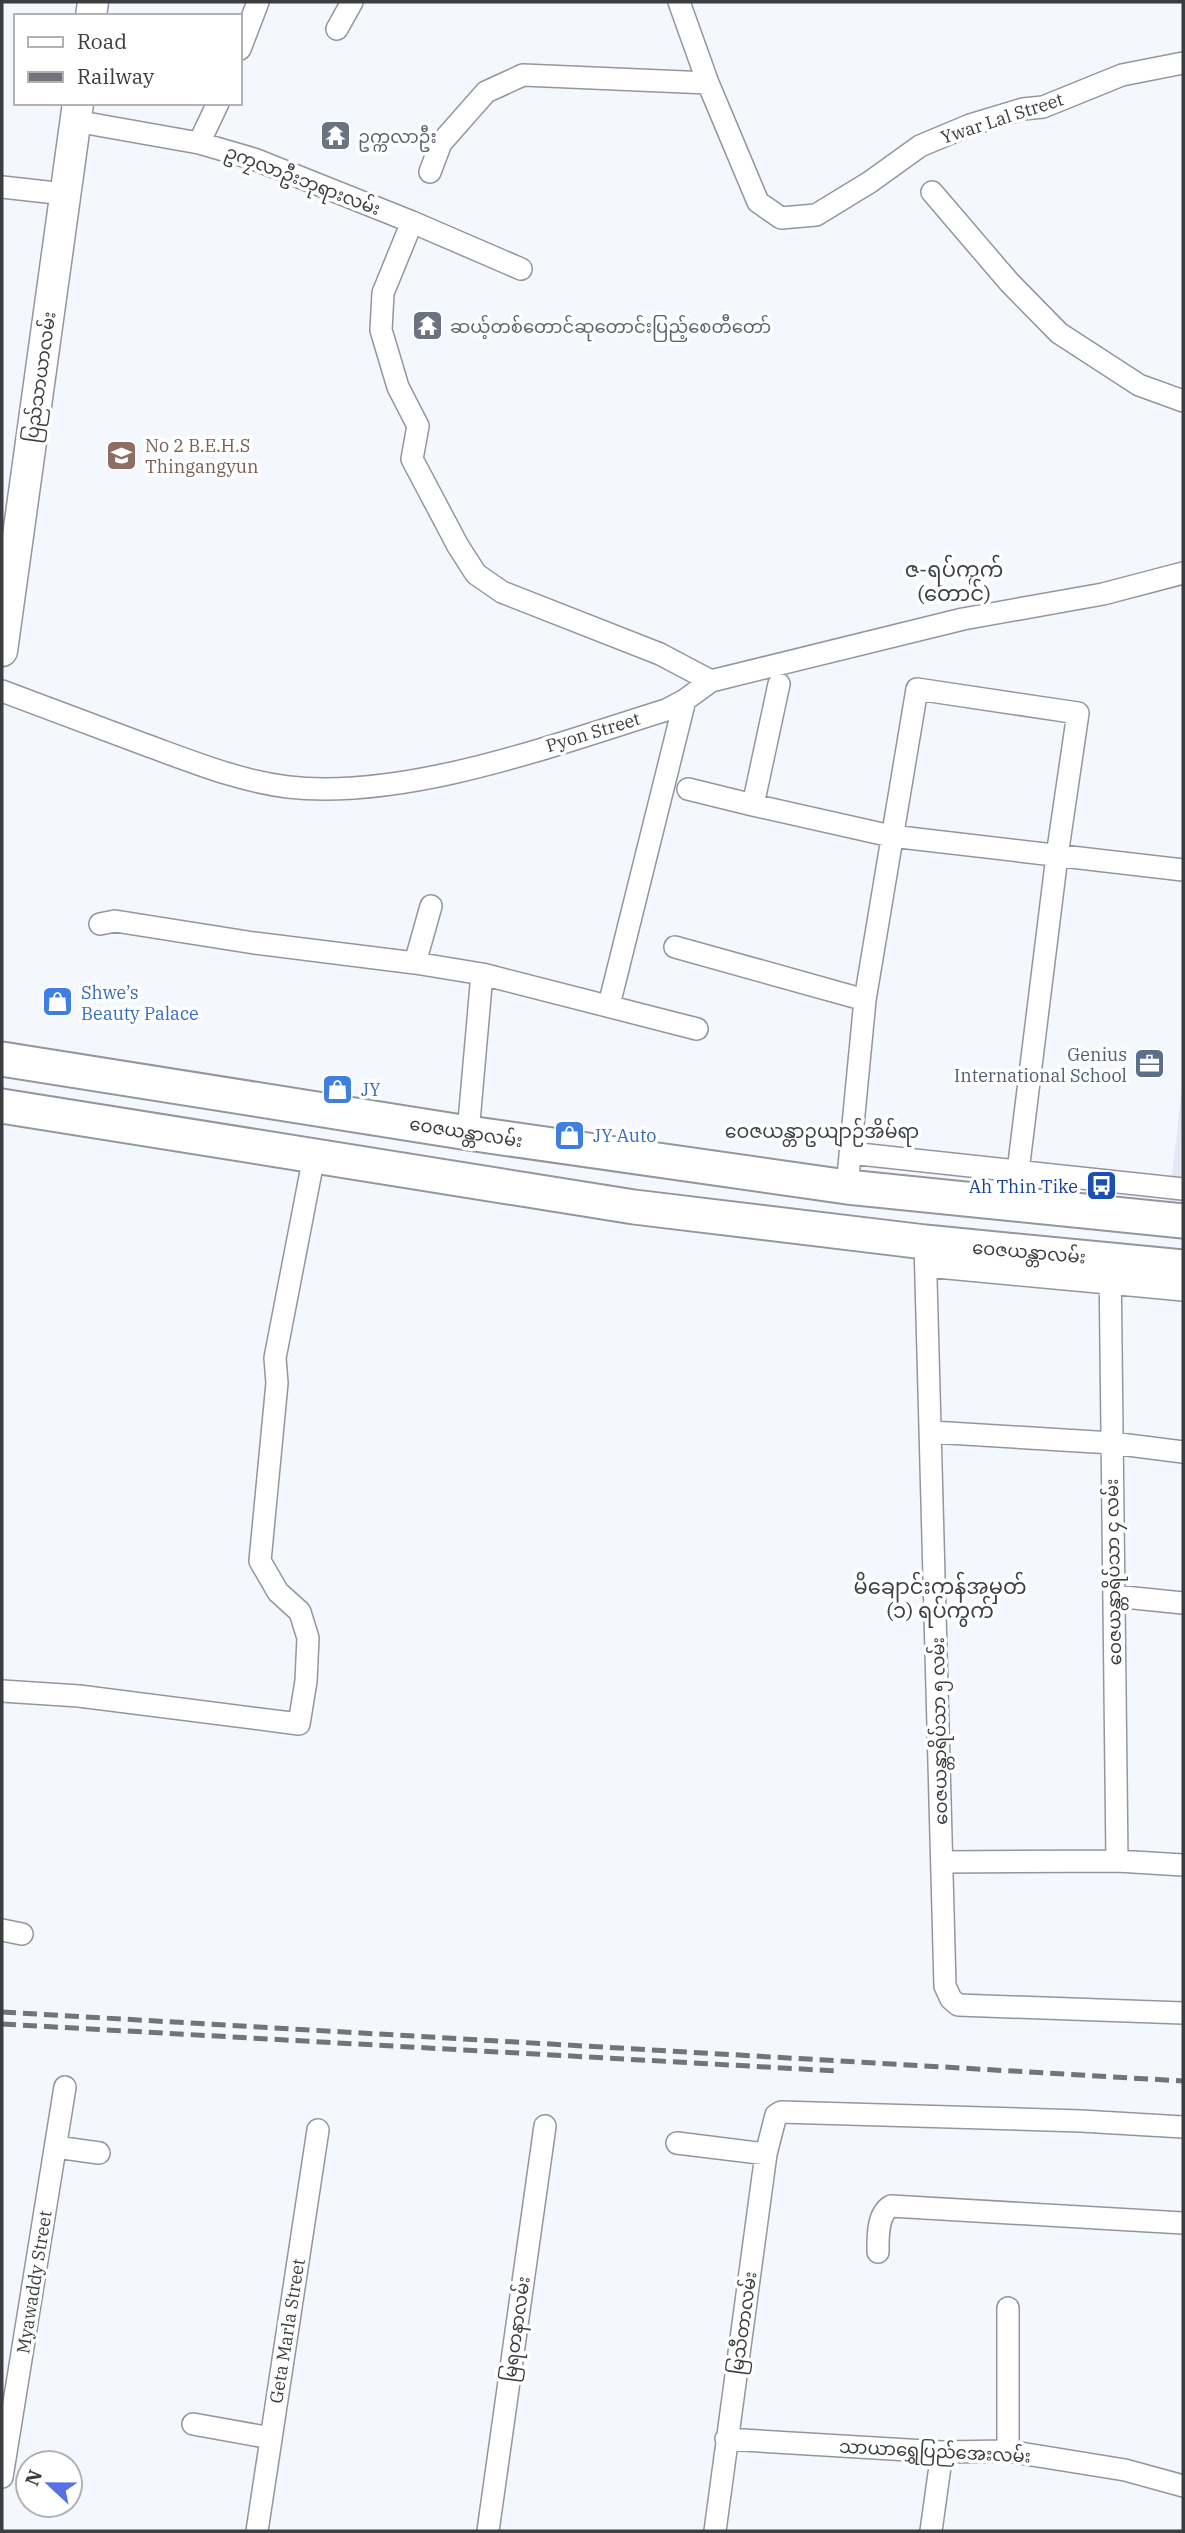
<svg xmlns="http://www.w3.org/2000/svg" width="1185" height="2533" font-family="'IBM Plex Serif','Noto Sans Myanmar',serif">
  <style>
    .built { fill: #e4e8f4 }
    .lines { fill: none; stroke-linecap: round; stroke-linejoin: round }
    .street-casing { stroke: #94969f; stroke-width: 24 }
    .secondary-casing { stroke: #94969f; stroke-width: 33 }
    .primary-casing { stroke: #94969f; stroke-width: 37 }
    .street { stroke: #fff; stroke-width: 21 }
    .secondary { stroke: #fff; stroke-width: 30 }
    .primary { stroke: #fff; stroke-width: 33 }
    .rail { stroke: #727479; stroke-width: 5; stroke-dasharray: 14 7; stroke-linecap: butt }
    .labels { text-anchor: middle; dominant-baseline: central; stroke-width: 7; stroke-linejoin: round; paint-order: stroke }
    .street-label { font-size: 18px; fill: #3b3d40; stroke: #fff }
    .worship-label { font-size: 18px; fill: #5b616d; stroke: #fff; text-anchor: start }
    .education-label { font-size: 18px; fill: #785e54; stroke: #fff; text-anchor: start }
    .shop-label { font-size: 18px; fill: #366cbe; stroke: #fff; text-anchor: start }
    .service-label { font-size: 18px; fill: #4e5e75; stroke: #fff; text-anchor: end }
    .transit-label { font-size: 18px; fill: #164399; stroke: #fff; text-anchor: end }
    .neighbourhood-label { font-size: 19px; fill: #3e4148; stroke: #fff }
    .quarter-label { font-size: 21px; fill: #3e4148; stroke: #fff }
  </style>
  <rect width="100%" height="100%" fill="#f5f7ff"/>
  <!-- built -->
  <path class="built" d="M 1183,1079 L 1183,1202 L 1169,1201 Z"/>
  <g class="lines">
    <defs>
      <path id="street" d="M 679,2 L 708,83 L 758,202 L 781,218 L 816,215 L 870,182 L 920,146 L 970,125 L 1023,109 L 1043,107 L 1122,75 L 1183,63
        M 337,29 L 352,2
        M 240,49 L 258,2
        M 75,121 L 199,143 L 254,159 L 412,222 L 521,269
        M 199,143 L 218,103
        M 430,172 L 441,143 L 486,92 L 523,75 L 708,83
        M 2,187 L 65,194
        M 932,192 L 1009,282 L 1059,333 L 1139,385 L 1183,401
        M 412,222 L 383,293 L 381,330 L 398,387 L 418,426 L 412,459 L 458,546 L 476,574 L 502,592 L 660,654 L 711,681
        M 2,691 C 50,709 98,727 146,745 C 193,762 239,781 288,787 C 406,800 554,745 666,710 L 685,700 L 711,681 L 963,619 L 1103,594 L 1183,573
        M 688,789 L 753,805 L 779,684
        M 753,805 L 891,836 L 1183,870
        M 100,924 L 115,921 L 254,943 L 415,963 L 482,974 L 697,1029
        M 675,947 L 865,1000
        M 415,963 L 431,906
        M 609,1005 L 685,700
        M 468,1133 L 482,974
        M 850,1153 L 1183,1189
        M 847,1187 L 865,1000 L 917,689 L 1078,713 L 1057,856 L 1018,1171
        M 925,1242 L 945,1986 L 951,1999 L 958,2005 L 1183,2013
        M 1110,1260 L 1117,1861
        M 926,1266 L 1183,1290
        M 932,1432 L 1112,1443 L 1183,1452
        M 1114,1596 L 1183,1603
        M 2,1691 L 79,1696 L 299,1724 L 306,1681 L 308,1638 L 300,1612 L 278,1592 L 260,1561 L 277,1383 L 275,1358 L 314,1156
        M 942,1862 L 1117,1861 L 1183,1865
        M 2,1930 L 22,1934
        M 677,2143 L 766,2154
        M 56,2147 L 99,2153
        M 878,2252 C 878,2238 877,2214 891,2206 L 1183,2223
        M 193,2424 L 271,2438
        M 726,2439 L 942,2452 L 1008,2451 L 1125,2470 L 1183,2486
        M 1008,2451 L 1008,2308
        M 2,2477 L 65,2087
        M 257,2531 L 318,2130
        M 488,2531 L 545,2126
        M 715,2531 L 766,2154 L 776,2115 L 781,2112 L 1081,2121 L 1183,2127
        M 931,2531 L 942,2452"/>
      <path id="secondary" d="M 91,16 L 93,2
        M 2,651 L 78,103"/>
      <path id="primary" d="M 2,1059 L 468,1133 L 847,1187 L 1183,1221
        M 2,1106 L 634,1207 L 925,1242 L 1183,1267"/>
    </defs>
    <!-- street casing -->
    <use href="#street" class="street-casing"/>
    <!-- secondary casing -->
    <use href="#secondary" class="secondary-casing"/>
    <!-- primary casing -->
    <use href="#primary" class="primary-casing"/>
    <!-- street -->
    <use href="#street" class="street"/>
    <!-- secondary -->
    <use href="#secondary" class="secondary"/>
    <!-- primary -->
    <use href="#primary" class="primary"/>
    <!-- rail -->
    <path class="rail" d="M 2,2012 L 1183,2081
      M 2,2024 L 837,2071"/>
  </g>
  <!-- icons -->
  <defs>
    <symbol id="temple-square" viewBox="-11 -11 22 22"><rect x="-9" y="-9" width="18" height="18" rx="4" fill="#6b7280" stroke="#fff"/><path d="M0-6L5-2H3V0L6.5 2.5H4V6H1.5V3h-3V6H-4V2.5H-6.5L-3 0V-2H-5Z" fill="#fff"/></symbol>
    <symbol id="school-square" viewBox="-11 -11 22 22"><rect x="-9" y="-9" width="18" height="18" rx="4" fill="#8d6e63" stroke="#fff"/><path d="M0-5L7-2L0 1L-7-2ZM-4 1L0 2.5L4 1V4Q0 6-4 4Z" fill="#fff"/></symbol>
    <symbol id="shop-square" viewBox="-11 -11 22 22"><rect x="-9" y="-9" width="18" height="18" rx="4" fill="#3f7fe0" stroke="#fff"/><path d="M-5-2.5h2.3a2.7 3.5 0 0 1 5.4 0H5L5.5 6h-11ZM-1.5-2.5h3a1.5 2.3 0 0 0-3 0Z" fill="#fff"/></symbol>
    <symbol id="office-square" viewBox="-11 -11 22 22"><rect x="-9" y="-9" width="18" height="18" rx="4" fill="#5c6f8a" stroke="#fff"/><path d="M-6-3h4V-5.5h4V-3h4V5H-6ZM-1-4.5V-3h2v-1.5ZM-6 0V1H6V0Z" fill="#fff"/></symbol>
    <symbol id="bus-square" viewBox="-11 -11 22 22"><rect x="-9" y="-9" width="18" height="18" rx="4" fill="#1a4fb4" stroke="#fff"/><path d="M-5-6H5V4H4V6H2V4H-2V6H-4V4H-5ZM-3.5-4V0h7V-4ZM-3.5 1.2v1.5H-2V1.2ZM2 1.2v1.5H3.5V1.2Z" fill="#fff"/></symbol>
  </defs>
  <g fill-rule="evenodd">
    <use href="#temple-square" x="318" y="118" width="35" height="35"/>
    <use href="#temple-square" x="410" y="308" width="35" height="35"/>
    <use href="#school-square" x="104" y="438" width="35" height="35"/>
    <use href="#shop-square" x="40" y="984" width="35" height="35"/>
    <use href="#office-square" x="1132" y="1046" width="35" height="35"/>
    <use href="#shop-square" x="320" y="1072" width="35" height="35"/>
    <use href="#shop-square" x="552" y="1118" width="35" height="35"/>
    <use href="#bus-square" x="1084" y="1168" width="35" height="35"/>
  </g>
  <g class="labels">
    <!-- street labels -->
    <g class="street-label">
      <text transform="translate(1002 118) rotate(-18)">Ywar Lal Street</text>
      <text transform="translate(303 180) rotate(21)">ဥကၠလာဦးဘုရားလမ်း</text>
      <text transform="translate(40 377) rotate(-82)">ပြည်သာယာလမ်း</text>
      <text transform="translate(593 732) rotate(-17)">Pyon Street</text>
      <text transform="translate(466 1132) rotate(9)">ဝေဇယန္တာလမ်း</text>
      <text transform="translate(1029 1252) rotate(5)">ဝေဇယန္တာလမ်း</text>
      <text transform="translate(1113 1572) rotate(-91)">ဝေဇယန္တာရိပ်သာ ၄ လမ်း</text>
      <text transform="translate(939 1731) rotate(-91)">ဝေဇယန္တာရိပ်သာ ၅ လမ်း</text>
      <text transform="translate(34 2282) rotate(-81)">Myawaddy Street</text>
      <text transform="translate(743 2323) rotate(-82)">မြသီတာလမ်း</text>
      <text transform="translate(516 2329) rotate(-82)">မြရတနာလမ်း</text>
      <text transform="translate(287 2331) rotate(-81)">Geta Marla Street</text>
      <text transform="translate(935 2451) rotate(3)">သာယာရွှေပြည်အေးလမ်း</text>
    </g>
    <!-- worship labels -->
    <g class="worship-label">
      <text x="358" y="136">ဥက္ကလာဦး</text>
      <text x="450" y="326">ဆယ့်တစ်တောင်ဆုတောင်းပြည့်စေတီတော်</text>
    </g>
    <!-- education labels -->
    <g class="education-label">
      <text x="145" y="445">No 2 B.E.H.S<tspan x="145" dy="21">Thingangyun</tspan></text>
    </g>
    <!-- shop labels -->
    <g class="shop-label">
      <text x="81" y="992">Shwe’s<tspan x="81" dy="21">Beauty Palace</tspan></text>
      <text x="361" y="1089">JY</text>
      <text x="593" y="1135">JY Auto</text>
    </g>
    <!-- service labels -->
    <g class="service-label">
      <text x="1127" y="1054">Genius<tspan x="1127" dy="21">International School</tspan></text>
    </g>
    <!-- transit labels -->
    <g class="transit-label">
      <text x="1078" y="1186">Ah Thin Tike</text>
    </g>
    <!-- neighbourhood labels -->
    <g class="neighbourhood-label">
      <text x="822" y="1131">ဝေဇယန္တာဥယျာဉ်အိမ်ရာ</text>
    </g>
    <!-- quarter labels -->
    <g class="quarter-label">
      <text x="954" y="569">ဇ-ရပ်ကွက်<tspan x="954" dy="24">(တောင်)</tspan></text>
      <text x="940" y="1586">မိချောင်းကန်အမှတ်<tspan x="940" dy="24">(၁) ရပ်ကွက်</tspan></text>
    </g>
  </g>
  <!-- border -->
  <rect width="1185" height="2533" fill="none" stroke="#3b3d40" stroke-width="7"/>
  <!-- legend -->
  <rect x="14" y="14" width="228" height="91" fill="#ffffff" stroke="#b1b1b3" stroke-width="2"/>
  <rect x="28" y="37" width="35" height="10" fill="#ffffff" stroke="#b1b1b3" stroke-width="2"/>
  <text x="77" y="49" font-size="21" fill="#3b3d40">Road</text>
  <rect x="28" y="72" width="35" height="10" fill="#727479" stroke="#b1b1b3" stroke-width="2"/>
  <text x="77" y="84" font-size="21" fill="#3b3d40">Railway</text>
  <!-- north arrow -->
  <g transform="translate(49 2484) rotate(292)"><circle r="33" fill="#ffffff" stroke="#b1b1b3" stroke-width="2"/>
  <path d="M0-5L12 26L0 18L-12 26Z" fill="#5670e5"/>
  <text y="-10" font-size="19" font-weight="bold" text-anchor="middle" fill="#3b3d40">N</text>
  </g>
</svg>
